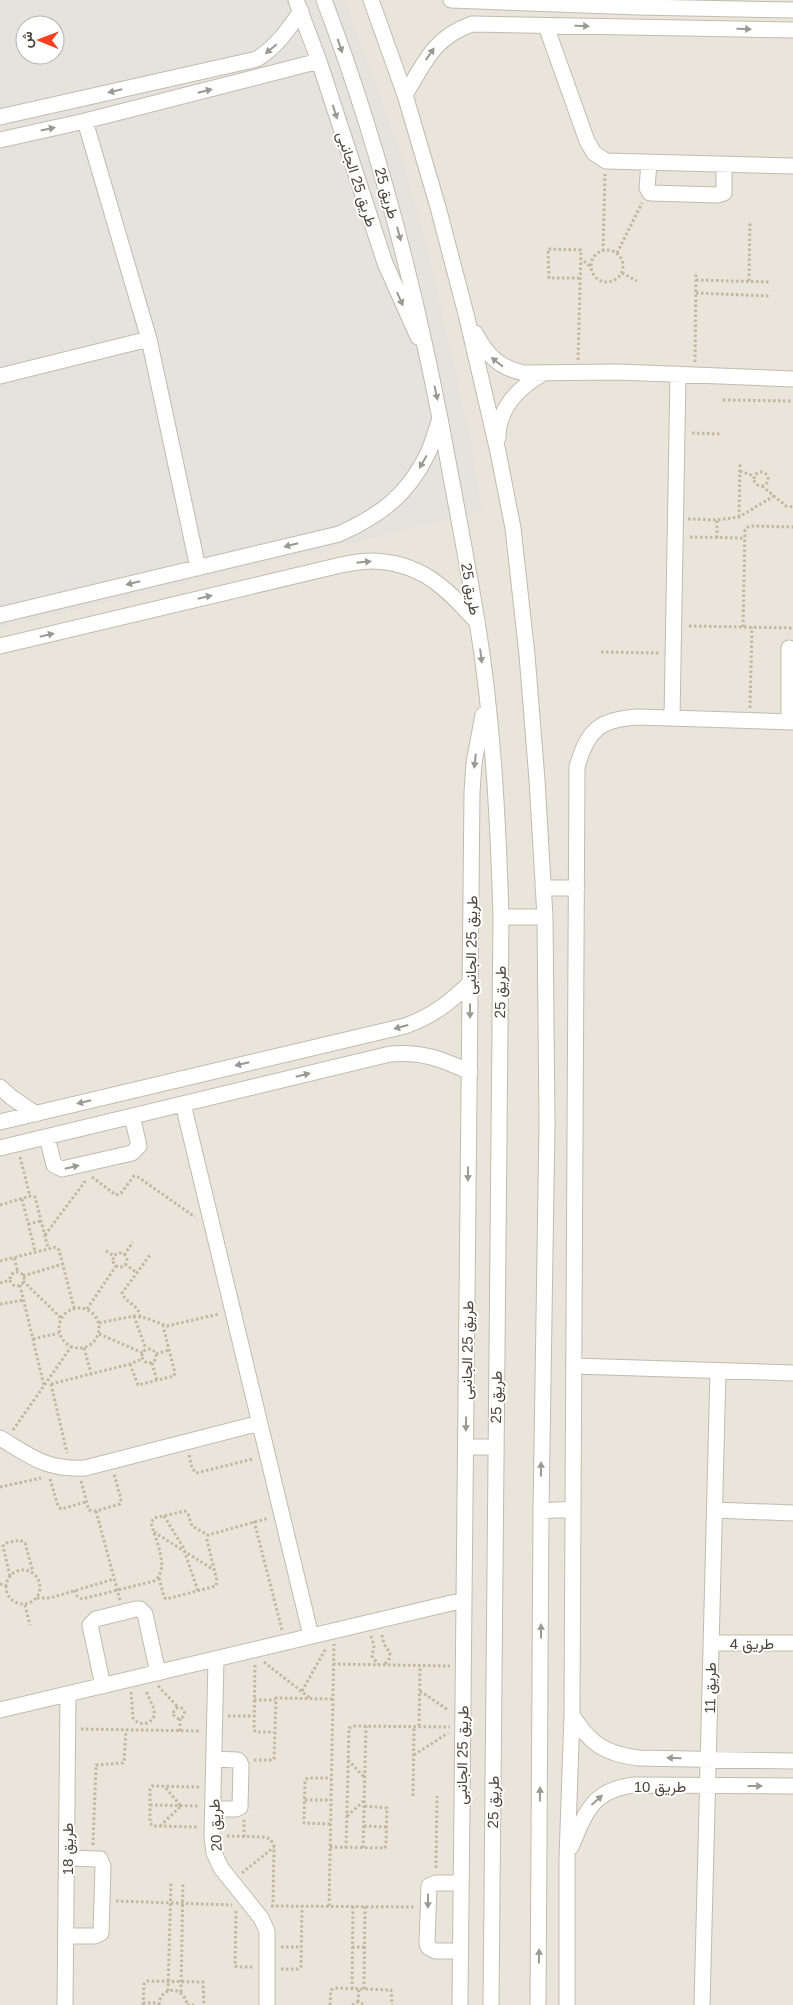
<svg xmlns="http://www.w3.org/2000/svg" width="793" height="2005" font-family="Helvetica,Vazirmatn,sans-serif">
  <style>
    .residential { fill: #eae5da; fill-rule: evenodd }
    .industrial { fill: #e6e2dd; fill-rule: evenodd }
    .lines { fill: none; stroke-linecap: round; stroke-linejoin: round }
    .minor-casing { stroke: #c2bbae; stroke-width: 17 }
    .path { stroke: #c4b79f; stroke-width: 3; stroke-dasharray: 2.5 2.5; stroke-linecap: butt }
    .minor { stroke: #fff; stroke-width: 15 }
    .oneway { fill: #9c9892 }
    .labels { text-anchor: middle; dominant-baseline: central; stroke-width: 4; stroke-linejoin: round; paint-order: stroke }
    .street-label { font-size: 15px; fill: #4b4439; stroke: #fff }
  </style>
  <rect width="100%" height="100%" fill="#f6f3ec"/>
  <!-- residential -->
  <path class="residential" d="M 0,0 L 793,0 L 793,2005 L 0,2005 ZM 25,25 L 55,25 L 55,55 L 25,55 Z"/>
  <!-- industrial -->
  <path class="industrial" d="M 0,0 L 345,0 L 403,159 L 431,264 L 471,442 L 482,512 L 0,629 ZM 25,25 L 55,25 L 55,55 L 25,55 Z"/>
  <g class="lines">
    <defs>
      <path id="minor" d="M 296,0 L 319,61 L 385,263 L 418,337
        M 324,0 C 383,154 422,315 451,477 C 460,525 469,573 477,621 C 493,719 498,818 501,917 L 491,2005
        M 371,0 L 405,95 L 438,207 L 467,318 L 498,452 L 513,528 L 527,655 L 537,780 L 545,917 L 547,1123 L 541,1511 L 538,2005
        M 451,0 L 638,7 L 793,10
        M 546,26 L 587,141 L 594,153 L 606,161 L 793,166
        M 405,95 C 425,62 433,38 472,24 L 793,30
        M 0,117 L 257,59 C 277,46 288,30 301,11
        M 85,121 L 149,339 L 198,568
        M 0,140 L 85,121 L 319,61
        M 649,163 L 647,188 L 650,193 L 718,195 L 724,193 L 724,165
        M 475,333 C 487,355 499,368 524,373 L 618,372 L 793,379
        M 0,376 L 149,339
        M 498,438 C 498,409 518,388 542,374
        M 0,615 L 339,534 C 379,516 407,496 427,455 C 433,443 436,430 440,418
        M 0,646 L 341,565 C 351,563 362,561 372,561 C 421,562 446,588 477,622
        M 672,718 L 678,374
        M 789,722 L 789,648
        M 543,888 L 577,888
        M 501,917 L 545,917
        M 0,1087 L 11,1097 L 36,1114
        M 183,1104 L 311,1636
        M 0,1122 L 405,1026 C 433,1016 449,1003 470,983
        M 47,1137 L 54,1165 L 62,1169 L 132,1153 L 139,1146 L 132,1116
        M 0,1148 L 390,1054 C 422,1051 441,1059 470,1072
        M 574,1366 L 793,1373
        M 0,1438 C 32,1457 46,1470 85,1468 L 260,1423
        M 466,1447 L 496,1447
        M 715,1510 L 793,1513
        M 541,1511 L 573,1509
        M 711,1643 L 793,1643
        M 216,1659 L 212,1836 L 214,1853 L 221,1868 L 261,1918 L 267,1931 L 267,2005
        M 103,1686 L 90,1625 L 96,1619 L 136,1609 L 140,1609 L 145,1614 L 158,1673
        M 0,1710 L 464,1600
        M 572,1715 C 590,1744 605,1754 639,1758 L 793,1761
        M 213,1809 L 236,1809 L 240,1807 L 241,1765 L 239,1761 L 237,1760 L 214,1759
        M 571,1847 C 586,1812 592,1790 634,1785 L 793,1786
        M 66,1936 L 95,1936 L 101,1933 L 103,1866 L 100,1859 L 97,1859 L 67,1858
        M 460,1951 L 435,1951 L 428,1947 L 427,1943 L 429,1886 L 436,1883 L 461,1883
        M 65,2005 L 68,1694
        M 460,2005 L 472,792 L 474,763 L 483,715
        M 567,2005 L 567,1858 L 572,1715 L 573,1509 L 577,767 C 587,730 600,719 638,717 L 793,722
        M 702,2005 L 718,1371"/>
    </defs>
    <!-- minor casing -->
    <use href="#minor" class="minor-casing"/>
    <!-- path -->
    <path class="path" d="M591 266a16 16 0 1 1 32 0a16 16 0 1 1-32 0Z
      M 603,251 L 605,174
      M 617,253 L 642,203
      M 580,258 L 591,267
      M 622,273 L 637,281
      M 696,280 L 770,282
      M 749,281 L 750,221
      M 696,293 L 770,296
      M 578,360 L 581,250 L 548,249 L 549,278 L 579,278
      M 695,362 L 696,273
      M 723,400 L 793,401
      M 692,433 L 721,434
      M 740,471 L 754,476
      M754 479a7 7 0 1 1 14 0a7 7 0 1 1-14 0Z
      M 762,486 L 786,506 L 793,507
      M 739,517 L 740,462
      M 688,519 L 717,520 L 739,517 L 774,496
      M 690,537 L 744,538
      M 717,538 L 717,520
      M 689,626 L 793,628
      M 743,627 L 745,530 L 748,527 L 752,526 L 793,527
      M 601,652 L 660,653
      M 750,708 L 752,627
      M 20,1157 L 30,1196
      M 92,1177 L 116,1195 L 121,1193 L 134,1176 L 138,1177 L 195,1217
      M 22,1199 L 35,1251
      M 0,1205 L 30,1196 L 35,1197 L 48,1248
      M 28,1224 L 41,1221
      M 45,1235 L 86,1180
      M 106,1251 L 114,1256
      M113 1260a7 7 0 1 1 14 0a7 7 0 1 1-14 0Z
      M 124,1255 L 133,1242
      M 14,1258 L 18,1272
      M 0,1261 L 56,1247 L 59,1250 L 74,1308
      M 125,1264 L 137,1273
      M10 1279a7 7 0 1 1 14 0a7 7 0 1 1-14 0Z
      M 23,1276 L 63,1264
      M 23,1281 L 61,1318
      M 0,1283 L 10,1280
      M 20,1285 L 44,1386
      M 0,1304 L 24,1300
      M59 1328a20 20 0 1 1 40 0a20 20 0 1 1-40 0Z
      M 87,1309 L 116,1266
      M 134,1316 L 146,1349
      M 140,1317 C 139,1304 126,1304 122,1293 L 150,1255
      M 99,1323 L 134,1316 L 146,1318 L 167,1326 L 219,1314
      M 99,1334 L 143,1353
      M 33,1339 L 59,1333
      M 84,1348 L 91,1373
      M142 1356a7 7 0 1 1 14 0a7 7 0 1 1-14 0Z
      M 156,1354 L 169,1350
      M 152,1363 L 157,1381
      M 130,1364 L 138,1385 L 174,1376 L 175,1373 L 163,1326
      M 51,1384 L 130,1364 L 142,1359
      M 51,1384 L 67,1453
      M 13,1430 L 71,1347
      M 189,1455 L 192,1468 L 196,1473 L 253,1459
      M 50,1479 L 58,1506 L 61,1509 L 86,1502
      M 81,1481 L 88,1507 L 89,1510 L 96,1511 L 120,1504 L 121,1499 L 114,1474
      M 0,1487 L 41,1478
      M 96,1511 L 120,1600
      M 164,1516 L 183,1547 L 198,1591
      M 254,1521 L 282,1630
      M 154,1532 L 214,1570
      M6 1587a17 17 0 1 1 34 0a17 17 0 1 1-34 0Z
      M 10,1576 L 3,1546 L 6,1543 L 20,1540 L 25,1543 L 33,1572
      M 159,1578 L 164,1597 L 166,1599 L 216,1586 L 217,1581 L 207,1540 L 208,1535 L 269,1518
      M 0,1584 L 6,1585
      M 75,1590 L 77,1596 L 82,1599 L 154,1581 C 171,1570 155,1539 151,1523 L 154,1518 L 185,1511 L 188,1514 L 192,1526 L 208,1535
      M 37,1598 L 50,1598 L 114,1579
      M 25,1605 L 30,1625
      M 382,1635 L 384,1644 L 390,1653 L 389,1659 L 384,1665
      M 371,1636 L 374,1646 L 372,1656 L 378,1664
      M 264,1662 L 310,1698
      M 333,1664 L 450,1666
      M 255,1665 L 254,1730 L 256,1732 L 274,1732
      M 158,1686 L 178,1707
      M 302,1691 L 326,1648
      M 420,1691 L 448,1710
      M 131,1692 L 133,1718 C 136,1722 141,1725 147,1723 C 163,1716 148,1700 146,1690
      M 254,1700 L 275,1700
      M173.5 1713a5.5 5.5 0 1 1 11 0a5.5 5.5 0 1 1-11 0Z
      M 228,1716 L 254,1716
      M 419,1726 L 420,1666
      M 81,1729 L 200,1731
      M 180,1731 L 180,1718
      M 414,1755 L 448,1733
      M 254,1760 L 270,1760 L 274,1759 L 276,1698 L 333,1699
      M 348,1760 L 365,1778
      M 199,1787 L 152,1786 L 150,1789 L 150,1823 L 153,1826 L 199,1827
      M 413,1796 L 414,1726
      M 305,1800 L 331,1800
      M 150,1805 L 199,1806
      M 347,1816 L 365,1800
      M 330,1824 L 304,1823 L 305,1780 L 308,1778 L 331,1778
      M 160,1826 L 181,1806 L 164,1786
      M 364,1826 L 387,1827
      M 227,1836 L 264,1837 C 270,1838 272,1841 274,1846 L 273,1906
      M 244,1837 L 244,1820
      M 93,1845 L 96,1765 L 123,1763 L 124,1762 L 126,1730
      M 330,1847 L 385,1848 L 386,1844 L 387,1808 L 365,1806
      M 346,1848 L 349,1728 L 353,1726 L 450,1727
      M 363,1848 L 366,1726
      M 436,1868 L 437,1796
      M 242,1873 L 274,1847
      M 116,1901 L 232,1905
      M 271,1906 L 415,1907
      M 329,1906 L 334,1644
      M 236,1911 L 235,1966 L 238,1967 L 254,1967
      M 281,1947 L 301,1947
      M 352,1947 L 365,1947
      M 281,1969 L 298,1969 L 301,1967 L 302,1906
      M 352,1989 L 353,1906
      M 364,1989 L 365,1906
      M 168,1991 L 171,1882
      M 181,1992 L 183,1882
      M 358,2002 L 359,1989
      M 143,2003 L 158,2003
      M 143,2005 L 144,1984 L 147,1981 L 203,1982 L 204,2005
      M 159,2005 C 160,1985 185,1986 187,2005
      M 187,2005 L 194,2005
      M 330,2005 L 331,1990 L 335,1988 L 391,1990 L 392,2005
      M 352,2005 L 358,2002 L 366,2005"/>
    <!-- minor -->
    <use href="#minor" class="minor"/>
  </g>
  <!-- one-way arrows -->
  <defs><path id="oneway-solid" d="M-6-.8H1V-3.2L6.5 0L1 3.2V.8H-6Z" transform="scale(1.25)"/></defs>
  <g class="oneway">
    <use href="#oneway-solid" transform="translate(582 26) rotate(1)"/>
    <use href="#oneway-solid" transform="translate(744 29) rotate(1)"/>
    <use href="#oneway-solid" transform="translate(340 46) rotate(71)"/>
    <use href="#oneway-solid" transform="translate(271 49) rotate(140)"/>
    <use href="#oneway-solid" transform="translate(430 54) rotate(-55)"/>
    <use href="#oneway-solid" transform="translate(115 91) rotate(167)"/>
    <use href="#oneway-solid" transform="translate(205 91) rotate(-14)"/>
    <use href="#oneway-solid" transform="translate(335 112) rotate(72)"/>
    <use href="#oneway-solid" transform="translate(48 129) rotate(-12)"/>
    <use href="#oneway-solid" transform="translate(399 234) rotate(75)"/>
    <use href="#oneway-solid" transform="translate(400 299) rotate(66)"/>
    <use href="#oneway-solid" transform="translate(497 362) rotate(-142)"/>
    <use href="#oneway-solid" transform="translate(436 393) rotate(78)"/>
    <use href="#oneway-solid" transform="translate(423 462) rotate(120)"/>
    <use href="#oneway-solid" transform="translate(291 545) rotate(166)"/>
    <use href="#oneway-solid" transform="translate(364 562) rotate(-6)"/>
    <use href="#oneway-solid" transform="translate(133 583) rotate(166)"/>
    <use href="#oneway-solid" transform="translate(205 597) rotate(-13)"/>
    <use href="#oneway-solid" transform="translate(47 635) rotate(-13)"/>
    <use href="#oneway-solid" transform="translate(481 656) rotate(83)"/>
    <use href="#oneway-solid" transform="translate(475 761) rotate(97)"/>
    <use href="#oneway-solid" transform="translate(470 1011) rotate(90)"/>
    <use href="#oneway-solid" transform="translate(401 1027) rotate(165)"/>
    <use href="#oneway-solid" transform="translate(242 1064) rotate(167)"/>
    <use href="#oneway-solid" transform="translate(303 1075) rotate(-14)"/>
    <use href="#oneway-solid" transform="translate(84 1102) rotate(167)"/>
    <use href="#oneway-solid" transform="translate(72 1167) rotate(-13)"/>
    <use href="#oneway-solid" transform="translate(468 1174) rotate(91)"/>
    <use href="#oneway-solid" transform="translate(466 1424) rotate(91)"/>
    <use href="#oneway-solid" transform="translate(541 1469) rotate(-89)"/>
    <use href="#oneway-solid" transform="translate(541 1631) rotate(-90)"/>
    <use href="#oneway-solid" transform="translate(674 1758) rotate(-179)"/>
    <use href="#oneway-solid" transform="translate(755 1786)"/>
    <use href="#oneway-solid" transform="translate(540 1794) rotate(-89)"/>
    <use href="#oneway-solid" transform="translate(597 1800) rotate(-42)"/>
    <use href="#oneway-solid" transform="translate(428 1901) rotate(91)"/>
    <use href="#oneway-solid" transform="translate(539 1956) rotate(-89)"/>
  </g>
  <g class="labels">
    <!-- street labels -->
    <g class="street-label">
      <text transform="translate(357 179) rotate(72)">طريق 25 الجانبى</text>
      <text transform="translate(387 193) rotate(74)">طريق 25</text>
      <text transform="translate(471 589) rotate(80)">طريق 25</text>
      <text transform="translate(471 945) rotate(-89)">طريق 25 الجانبى</text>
      <text transform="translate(500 992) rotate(-89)">طريق 25</text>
      <text transform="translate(467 1350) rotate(-89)">طريق 25 الجانبى</text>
      <text transform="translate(496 1397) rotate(-89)">طريق 25</text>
      <text x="752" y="1643">طريق 4</text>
      <text transform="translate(710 1688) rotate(-89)">طريق 11</text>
      <text transform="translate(462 1755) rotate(-89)">طريق 25 الجانبى</text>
      <text x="660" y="1786">طريق 10</text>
      <text transform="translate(493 1802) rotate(-89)">طريق 25</text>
      <text transform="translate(215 1825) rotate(-93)">طريق 20</text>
      <text transform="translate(67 1849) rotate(-90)">طريق 18</text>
    </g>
  </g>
  <!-- north arrow -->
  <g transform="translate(40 40) rotate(271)"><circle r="24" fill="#ffffff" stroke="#b7b4b0"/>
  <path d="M0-4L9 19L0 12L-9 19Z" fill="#fc3f1d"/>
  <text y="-8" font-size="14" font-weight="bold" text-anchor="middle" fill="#4b4439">ش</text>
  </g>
</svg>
